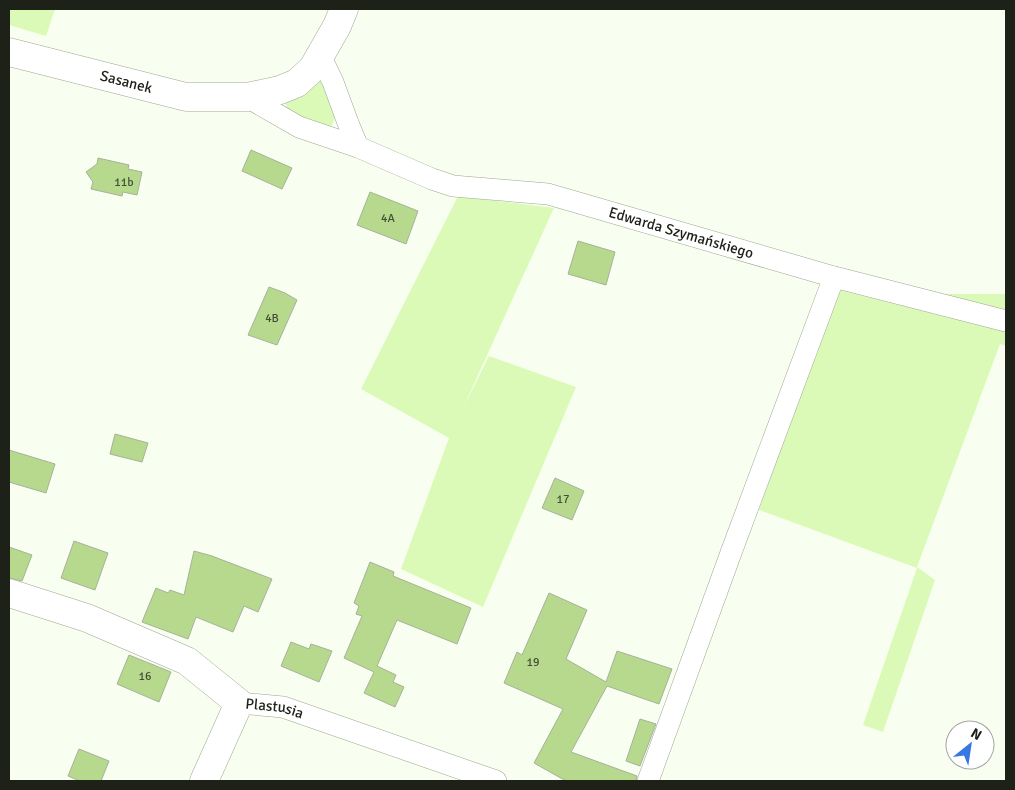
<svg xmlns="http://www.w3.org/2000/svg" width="1015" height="790" font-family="Signika,sans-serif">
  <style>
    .green { fill: #dbfab7 }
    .building { fill: #b7d98e; stroke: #a6b19a }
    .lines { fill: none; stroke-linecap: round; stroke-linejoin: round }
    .street-casing { stroke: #9da891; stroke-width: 22 }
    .secondary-casing { stroke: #9da891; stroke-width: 29 }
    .street { stroke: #fff; stroke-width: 21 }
    .secondary { stroke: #fff; stroke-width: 28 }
    .labels { text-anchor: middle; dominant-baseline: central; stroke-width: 4; stroke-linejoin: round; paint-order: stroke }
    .number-label { font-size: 12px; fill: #444f36 }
    .street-label { font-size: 15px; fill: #1d2118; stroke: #fff }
  </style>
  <rect width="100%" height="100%" fill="#f8fff0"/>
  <!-- green -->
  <path class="green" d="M 9,9 L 55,9 L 46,36 L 9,25 Z
    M 317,73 L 326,82 L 335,117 L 330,131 L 286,113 L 286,101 Z
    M 458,196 L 554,208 L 463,408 L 489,356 L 576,387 L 483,607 L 401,569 L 449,438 L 361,389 Z
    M 839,290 L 1006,332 L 1006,346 L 1000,344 L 917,567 L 935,580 L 883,732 L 863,725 L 917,568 L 759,510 Z
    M 938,294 L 1006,294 L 1006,313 Z"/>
  <!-- building -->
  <path class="building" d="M 251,150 L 292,168 L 282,189 L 242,171 Z
    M 98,158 L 129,165 L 128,169 L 142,172 L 137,195 L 123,192 L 122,196 L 91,189 L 93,182 L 86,172 L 97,164 Z
    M 370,192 L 418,211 L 406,244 L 357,225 Z
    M 578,241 L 615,252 L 606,285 L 568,274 Z
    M 269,287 L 285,293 L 297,300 L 277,345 L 248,335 Z
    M 115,434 L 148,443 L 142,462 L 110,454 Z
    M 9,450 L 55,464 L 46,493 L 9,482 Z
    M 555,478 L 584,491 L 572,520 L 542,508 Z
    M 74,541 L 108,553 L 95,590 L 61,578 Z
    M 9,547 L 32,555 L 22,581 L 9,578 Z
    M 194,551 L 212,556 L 272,579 L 258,612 L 244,606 L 233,632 L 196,617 L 188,639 L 142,622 L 156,588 L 168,593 L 170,590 L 184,595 Z
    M 370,562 L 394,572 L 393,576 L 471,608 L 457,644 L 397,620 L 377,666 L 396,675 L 393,682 L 404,687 L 395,707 L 364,693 L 374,672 L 344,658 L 362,616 L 356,614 L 359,606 L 354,603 Z
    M 549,593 L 587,610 L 566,659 L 606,682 L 617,651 L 672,669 L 659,704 L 607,686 L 571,752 L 637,776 L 636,781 L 566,781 L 534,763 L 563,709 L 504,683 L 517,652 L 522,655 Z
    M 291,642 L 309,649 L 311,644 L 332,651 L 319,682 L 281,666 Z
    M 129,655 L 171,672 L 159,702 L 117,684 Z
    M 640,719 L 656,724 L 640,766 L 626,761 Z
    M 79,749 L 109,761 L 101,781 L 80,781 L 68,776 Z"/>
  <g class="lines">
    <defs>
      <g id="street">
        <path d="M 320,55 L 333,82 L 348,123 L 358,147"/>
        <path id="s1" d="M 247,97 L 299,127 L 358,147 L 432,179 L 453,186 L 548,194 L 834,277 L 1006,321"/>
        <path id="s2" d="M 239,703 L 283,707 L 496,781"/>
        <path d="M 648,781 L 732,550 L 834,277"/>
      </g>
      <g id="secondary">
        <path id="s3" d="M 9,52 L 186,97 L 247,97 L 280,90 L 297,83 L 313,68 L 337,26 L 344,9"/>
        <path d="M 9,593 L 87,618 L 187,661 L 239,703 L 204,781"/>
      </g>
    </defs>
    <!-- street casing -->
    <use href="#street" class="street-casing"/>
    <!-- secondary casing -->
    <use href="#secondary" class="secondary-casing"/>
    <!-- street -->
    <use href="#street" class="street"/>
    <!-- secondary -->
    <use href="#secondary" class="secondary"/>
  </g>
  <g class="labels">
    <!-- number labels -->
    <g class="number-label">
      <text x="124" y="182">11b</text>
      <text x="388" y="218">4A</text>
      <text x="272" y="318">4B</text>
      <text x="563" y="499">17</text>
      <text x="533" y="662">19</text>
      <text x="145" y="676">16</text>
    </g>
    <!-- street labels -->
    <g class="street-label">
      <text stroke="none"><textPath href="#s3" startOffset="121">Sasanek</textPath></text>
      <text stroke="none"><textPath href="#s1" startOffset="459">Edwarda Szymańskiego</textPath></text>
      <text stroke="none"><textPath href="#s2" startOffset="36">Plastusia</textPath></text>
    </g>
  </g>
  <!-- border -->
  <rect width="1015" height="790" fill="none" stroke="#1d2118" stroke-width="20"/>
  <!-- north arrow -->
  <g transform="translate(970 745) rotate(30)"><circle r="24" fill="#ffffff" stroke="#a5a6a3"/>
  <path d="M0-4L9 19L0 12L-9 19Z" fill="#3876e4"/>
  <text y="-8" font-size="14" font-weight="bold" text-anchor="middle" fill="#1d2118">N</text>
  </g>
</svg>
